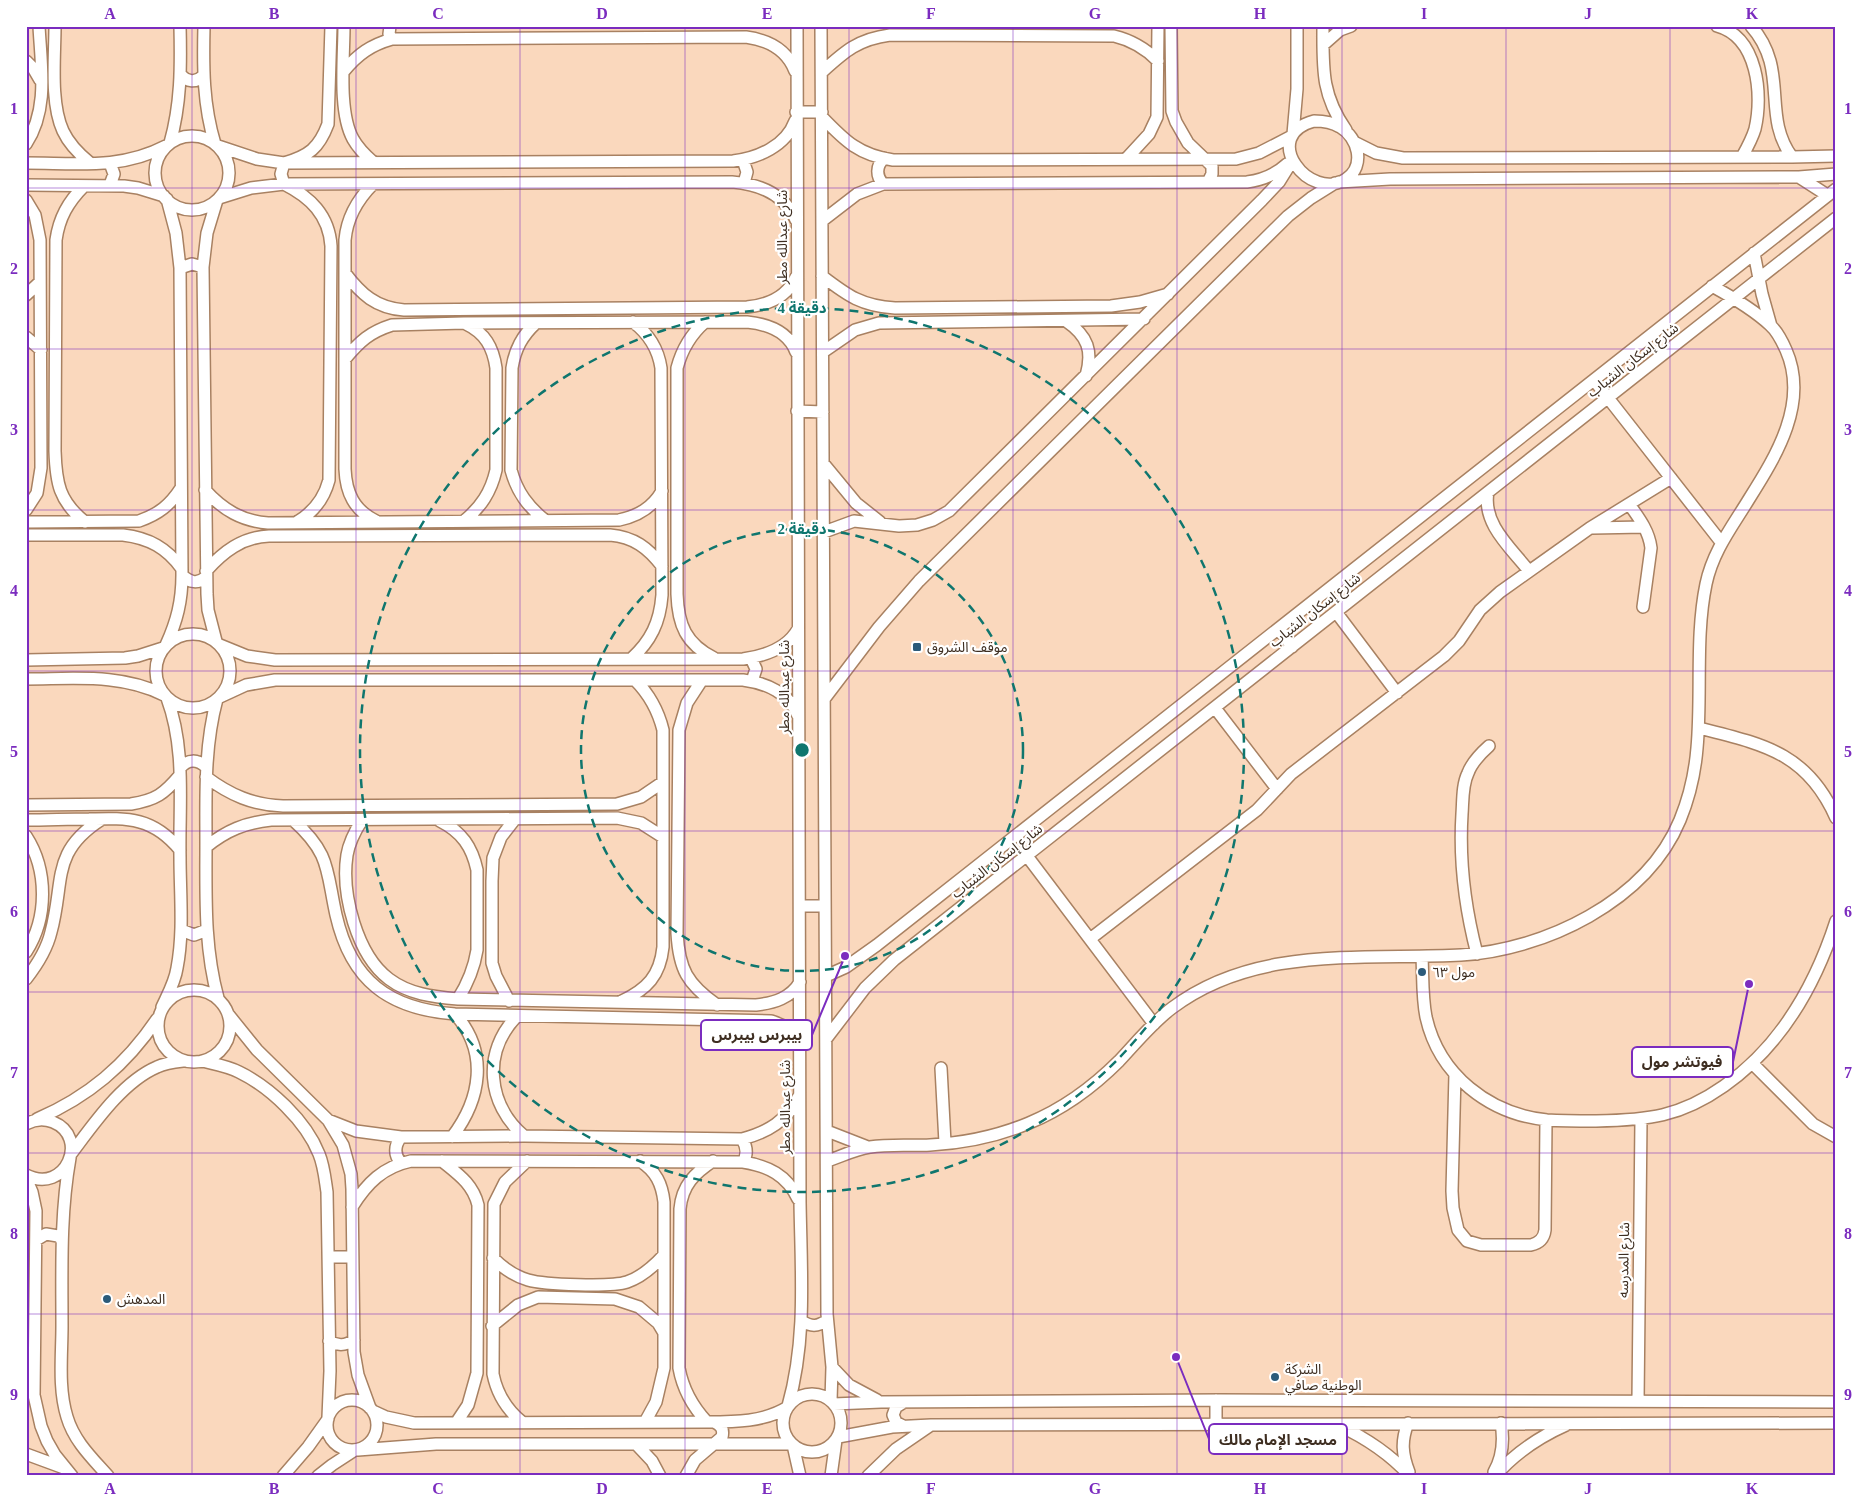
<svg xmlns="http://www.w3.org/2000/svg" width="1862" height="1502" font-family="'Times New Roman','Noto Sans Arabic',serif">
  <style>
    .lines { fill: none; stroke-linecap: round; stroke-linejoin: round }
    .minor-casing { stroke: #a88162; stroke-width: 14 }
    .minor { stroke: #fff; stroke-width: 11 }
    .grid { fill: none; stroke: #7b2cbf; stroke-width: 1; stroke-opacity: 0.55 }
    .ring { fill: none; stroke: #0f766e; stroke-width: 2.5; stroke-dasharray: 9 6 }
    .poi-dot { fill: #2c5b7a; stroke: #fff; stroke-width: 2 }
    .labels { text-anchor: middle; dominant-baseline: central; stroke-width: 4.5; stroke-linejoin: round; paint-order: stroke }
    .street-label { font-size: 14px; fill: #3e2e21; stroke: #fff }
    .poi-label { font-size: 14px; fill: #3e2e21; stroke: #fff; text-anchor: start }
    .centre { fill: #0f766e; stroke: #fff; stroke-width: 2.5 }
    .ring-label { font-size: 15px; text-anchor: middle; font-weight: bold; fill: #0f766e; stroke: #fff; stroke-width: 4.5; stroke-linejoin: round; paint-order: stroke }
    .leader { fill: none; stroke: #7b2cbf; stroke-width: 2 }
    .callout-dot { fill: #7b2cbf; stroke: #fff; stroke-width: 2 }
    .callout { fill: #fff; stroke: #7b2cbf; stroke-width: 2 }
    .callout-label { font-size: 15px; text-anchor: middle; font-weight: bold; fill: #3e2e21 }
    .neatline { fill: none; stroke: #7b2cbf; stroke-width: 2 }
    .grid-label { font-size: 16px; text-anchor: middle; font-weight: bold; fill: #7b2cbf }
  </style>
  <rect width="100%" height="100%" fill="#fad8bd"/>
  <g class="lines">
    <defs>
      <path id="minor" d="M 55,26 C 55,57 50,103 63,131 C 69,144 79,154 90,163
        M 204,26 C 203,67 203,105 215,144
        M 344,26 C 344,58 338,112 353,139 C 358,148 365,155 373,162
        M 390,26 L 389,34 L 392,39
        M 821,26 L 827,1314 L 832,1367 L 831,1401
        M 1171,26 L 1172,111 L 1176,122 L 1188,143 L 1212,166 L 1212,174 L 1208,182
        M 1323,26 C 1323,68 1321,94 1346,130
        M 1717,26 C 1758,37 1763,95 1755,129 C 1752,139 1747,148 1742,157
        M 1751,26 C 1790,70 1761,115 1792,157
        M 1323,45 L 1340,30 L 1351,26
        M 26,61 L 33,68 L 40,80
        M 344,71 C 358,54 371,45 392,39 L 746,37 C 768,40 787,50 795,71
        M 822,72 C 844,52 858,39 890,35 L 1114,36 C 1131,40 1145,48 1158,61
        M 181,75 C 187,82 196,83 203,76
        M 796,112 L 822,112
        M 822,117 C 845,141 859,155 893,160 L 1236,159 L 1259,153 L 1292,136
        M 1314,121 C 1323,121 1332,122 1340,127 C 1358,137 1366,166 1346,179 C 1310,203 1258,136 1314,121 Z
        M 1293,134 L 1297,89 L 1297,26
        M155 173a37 37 0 1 1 74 0a37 37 0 1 1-74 0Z
        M 1354,142 L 1376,153 L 1403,158 L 1792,157 L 1836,156
        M 170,143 C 181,104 181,67 180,26
        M 26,144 C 49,109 41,66 39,26
        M 218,146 L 257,159 L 284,163 L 733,161 C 758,158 786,146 795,121
        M 1126,159 L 1149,134 L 1157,117 L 1158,26
        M 743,160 L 747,172 L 744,183
        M 26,163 C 76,163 120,170 166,146
        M 110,163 L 114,174 L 110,185
        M 1799,177 L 1827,195
        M 1339,182 L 1390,179 L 1799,177 L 1836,174
        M 373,184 C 357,200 347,217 345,240 L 345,469 C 346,493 354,510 376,521
        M 883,184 C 876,176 876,166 884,158
        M 26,185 L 124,186 L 138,188 L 164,196
        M 84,186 C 68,202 59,218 56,240 L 55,451 C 56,483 59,501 85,522
        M 219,198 L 251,188 L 284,184 L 732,182 C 759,184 784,194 796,220
        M 26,200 L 35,215 L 40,240 L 41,468 L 37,493 L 26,510
        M 822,221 L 857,194 L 883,184 L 1247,182 C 1263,180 1275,175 1287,164
        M 1754,253 L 1762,294 L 1771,326
        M 180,268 L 192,264 L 203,267
        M 345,273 C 361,294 376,308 404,310 L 747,307 C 768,305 787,297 796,277
        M 822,276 C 848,296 862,306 895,308 L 1111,306 L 1140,302 L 1168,294
        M 26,295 L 40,282
        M 1066,321 C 1088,336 1093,351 1086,376
        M 705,322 C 690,335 682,349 677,368 L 677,594 C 678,625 686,644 714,658
        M 536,323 C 522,336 515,349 512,368 L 511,470 C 517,492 528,507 546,521
        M 26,337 L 41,350
        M 823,352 L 855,330 L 879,323 L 1144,319
        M 345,359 C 360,341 370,332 392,325 L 464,323 L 747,322 C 767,324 788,331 796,352
        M 1594,380 L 1721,542
        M 797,411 L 823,412
        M 823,463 L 856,503 L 880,522
        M 205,490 C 223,510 242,521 268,523 L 619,520 C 638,516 652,508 662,491
        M 1488,492 C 1482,524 1511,548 1529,571
        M 1629,504 C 1639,518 1649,531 1651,548 L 1643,607
        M 464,521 C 481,507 491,492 496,470 L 496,368 C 493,347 485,333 466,324
        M 26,522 L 139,521 C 159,514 170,505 181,488
        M 297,522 C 314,512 324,499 329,480 L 331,246 C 329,215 310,197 284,184 L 281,174 L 284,163 C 309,156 319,148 328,124 L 331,26
        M 1592,528 L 1644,527
        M 824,532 L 854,521 L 899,526 L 917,525 L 933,520 L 949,511 L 1262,200 L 1279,182 L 1292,161
        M 26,535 L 123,535 C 149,538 167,548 182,569
        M 206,571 C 223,552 242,537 269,536 L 610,535 C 634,537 648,548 662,566
        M 182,575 C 190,583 198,584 206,577
        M 1336,612 L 1397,693
        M 1279,628 L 1292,647
        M156 671a37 37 0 1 1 74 0a37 37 0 1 1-74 0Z
        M 216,641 L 208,610 L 207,594 L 203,267 L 207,233 L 217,200
        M 166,645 C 177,621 182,601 182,575 L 180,268 L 176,233 L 167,199
        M 220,645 L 247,656 L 275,660 L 743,659 C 764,656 787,649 798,629
        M 751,658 L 756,669 L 752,681
        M 631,659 C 651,641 660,622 662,595 L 661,368 C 658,348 649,334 633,322
        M 26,660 L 125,658 L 138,656 L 163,648
        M 26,679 C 73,679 121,673 164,695
        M 702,680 L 687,703 L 679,730 L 677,933 C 679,969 687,984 717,1005
        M 220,697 L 246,685 L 275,680 L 743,680 C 766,683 790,693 798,716
        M 825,698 L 879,627 L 919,581 L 1288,216 L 1311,198 L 1335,183
        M 217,699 C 204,747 206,795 206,843 C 206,896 204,947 218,998
        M 1215,708 L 1277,789
        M 1699,728 C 1762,744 1807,752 1836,818
        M 180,768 C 188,759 197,759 206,767
        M 206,777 C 230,795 253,805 283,806 L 617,804 L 641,797 L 663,782
        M 26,805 L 131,804 C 156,800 164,794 180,775
        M 26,820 C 47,820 68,819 89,819 C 128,818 153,817 180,850
        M 293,820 C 331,854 326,870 336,915 C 351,981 389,1009 455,1014 L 771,1021 C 783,1025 792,1029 800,1040
        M 362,820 C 355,831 349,843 347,855 C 341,894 357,955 389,979 C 409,994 433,997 458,999 L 756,1005 C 774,1003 791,998 800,982
        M 440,821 C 462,832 472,847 477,870 L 477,950 C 474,969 468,983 458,999
        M 26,836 C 48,870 48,918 26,952
        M 206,847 C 227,830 245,823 271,820 L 617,818 L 641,823 L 663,837
        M 1027,856 L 1154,1024
        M 800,906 L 825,906
        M 181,930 L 194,935 L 207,930
        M 1090,939 L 1257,810 L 1291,774 L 1444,656 L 1459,641 L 1480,610 L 1500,592 L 1590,528 L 1671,478
        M 1477,954 C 1465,908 1459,862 1462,814 C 1463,801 1462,785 1468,773 C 1472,762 1480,754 1489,746
        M 1422,957 C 1423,976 1422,997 1426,1017 C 1439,1075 1489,1114 1547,1120 C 1563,1121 1579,1121 1596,1121 C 1648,1120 1680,1117 1724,1086 C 1781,1046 1815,986 1836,921
        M 826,976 L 846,967 L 877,945 L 1836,189
        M 26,979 C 37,965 47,949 51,932 C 65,881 50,852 102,819
        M158 1026a36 36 0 1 1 72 0a36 36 0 1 1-72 0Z
        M 509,1001 L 496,976 L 492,963 L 492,881 L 493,858 L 501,837 L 515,819
        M 622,1001 C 647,989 660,976 663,947 L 663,730 C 658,710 650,695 635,680
        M 162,1007 C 168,994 175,982 177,968 C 184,932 180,894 180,857 C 179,803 186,749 167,698
        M 228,1014 L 257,1050 L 328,1120 L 343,1145 L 351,1174 L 352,1189 L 354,1352 L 358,1375 L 370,1408
        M 517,1016 C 482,1052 487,1104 524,1136
        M 826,1039 L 865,988 L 894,960 L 1836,218
        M 202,1061 C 214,1064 227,1066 239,1072 C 270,1087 306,1121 319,1154 C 324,1166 325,1179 327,1192 L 330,1371 L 328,1417
        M 1752,1063 L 1813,1124 L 1836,1137
        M 941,1068 L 945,1143
        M 1455,1074 L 1452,1191 L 1453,1208 L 1458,1230 L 1467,1241 L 1481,1245 L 1531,1245 C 1540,1243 1544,1238 1545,1230 L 1546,1120
        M 37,1119 C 88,1097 126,1065 157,1019
        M 328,1120 L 356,1131 L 401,1137 L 524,1136 L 742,1139 C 768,1132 787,1121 799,1096
        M 26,1124 C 35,1119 43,1118 53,1122 C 90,1137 66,1195 26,1175
        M 827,1131 L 868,1147
        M 401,1137 C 394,1146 394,1155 401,1163
        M 452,1137 C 481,1099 489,1052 455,1014
        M 742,1139 C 747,1147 748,1154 743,1162
        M 71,1154 C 93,1125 122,1082 157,1067 C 165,1063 174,1062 183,1061
        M 70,1158 C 60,1214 62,1270 62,1326 C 62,1356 58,1388 67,1417 C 74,1441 92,1458 108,1476
        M 442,1161 C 458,1174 473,1184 478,1205 L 477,1373 L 468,1405 L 456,1423
        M 640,1161 C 656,1171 662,1184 664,1202 L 664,1368 L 656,1402 L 645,1422
        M 827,1161 C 840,1157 855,1149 870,1147 C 889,1144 910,1146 930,1145 C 964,1143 998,1136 1029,1123 C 1063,1109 1093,1087 1119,1061 C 1136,1043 1152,1023 1172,1008 C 1255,945 1363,960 1461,955 C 1544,950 1646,902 1680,820 C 1689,798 1695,773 1697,748 C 1702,694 1695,637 1706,584 C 1713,551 1732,527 1749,499 C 1777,455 1809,402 1786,350 C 1782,341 1777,331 1770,325 C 1753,309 1732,297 1712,286
        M 26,1178 L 32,1192 L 36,1211 L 34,1395 L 41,1426 L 47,1441 L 55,1455 L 72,1476
        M 352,1207 C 367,1183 383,1167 411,1161 L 743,1162 C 768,1166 787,1175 798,1199
        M 36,1240 L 46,1234 L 58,1236 L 62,1240
        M 329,1257 L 352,1257
        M 493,1258 C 503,1268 514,1276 528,1280 C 545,1285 612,1287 627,1282 C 642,1277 653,1267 664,1255
        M 802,1321 C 811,1327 818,1327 827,1320
        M 492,1326 L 518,1305 L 538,1297 L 615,1299 L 639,1307 L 658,1323 L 664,1333
        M 329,1341 C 338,1346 345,1346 354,1340
        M 832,1367 L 849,1385 L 877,1400
        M783 1423a29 29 0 1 1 58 0a29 29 0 1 1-58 0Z
        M 1216,1400 L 1216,1423
        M327 1425a25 25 0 1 1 50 0a25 25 0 1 1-50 0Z
        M 1638,1401 L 1641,1120
        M 834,1404 L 881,1402 L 1220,1400 L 1836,1402
        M 788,1406 C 807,1339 801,1271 800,1202 L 797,26
        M 373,1411 L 386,1417 L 414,1423 L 707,1422 C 735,1422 764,1422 788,1407
        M 522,1422 C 506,1409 497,1394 493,1374 L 494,1204 L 505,1182 L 527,1161
        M 707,1422 C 692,1406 683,1390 679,1368 L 680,1209 C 682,1185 695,1173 713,1161
        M 1408,1423 C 1401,1441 1402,1454 1409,1472
        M 1338,1425 C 1366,1438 1389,1453 1410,1476
        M 903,1426 L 896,1422 L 893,1415 L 896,1407 L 904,1402
        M 838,1437 L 892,1427 L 931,1425 L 1836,1423
        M 636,1444 L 652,1461 L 660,1476
        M 793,1445 L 800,1476
        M 358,1450 L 436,1444 L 792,1444
        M 26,1454 L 64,1468
        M 1494,1472 C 1503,1456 1504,1440 1501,1423
        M 283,1476 L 308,1447 L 328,1419
        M 318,1476 L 332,1465 L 355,1450
        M 686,1476 L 695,1460 L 722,1437 C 724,1429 721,1425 714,1422
        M 831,1476 L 836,1440
        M 868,1476 L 896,1449 L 931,1425
        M 1495,1476 C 1515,1453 1539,1437 1566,1425"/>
    </defs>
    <!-- minor casing -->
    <use href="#minor" class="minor-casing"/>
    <!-- minor -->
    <use href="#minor" class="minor"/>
  </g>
  <!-- grid -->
  <path class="grid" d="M 192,26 L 192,1476M 356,26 L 356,1476M 520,26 L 520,1476M 685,26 L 685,1476M 849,26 L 849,1476M 1013,26 L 1013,1476M 1177,26 L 1177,1476M 1342,26 L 1342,1476M 1506,26 L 1506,1476M 1670,26 L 1670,1476M 26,188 L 1836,188M 26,349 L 1836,349M 26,510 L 1836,510M 26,671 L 1836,671M 26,831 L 1836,831M 26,992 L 1836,992M 26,1153 L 1836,1153M 26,1314 L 1836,1314"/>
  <!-- distance rings -->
  <g class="ring">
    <circle cx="802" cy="750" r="221"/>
    <circle cx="802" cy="750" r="442"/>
  </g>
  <!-- markers -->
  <g class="poi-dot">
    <rect x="912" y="642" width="10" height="10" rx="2.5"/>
    <circle cx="1422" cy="972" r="5"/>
    <circle cx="107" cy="1299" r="5"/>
    <circle cx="1275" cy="1377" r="5"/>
  </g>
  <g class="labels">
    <!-- street labels -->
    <g class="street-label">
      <text transform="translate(782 237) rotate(-90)">شارع عبدالله مطر</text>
      <text transform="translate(1633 360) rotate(-38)">شارع إسكان الشباب</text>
      <text transform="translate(1315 610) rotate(-38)">شارع إسكان الشباب</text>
      <text transform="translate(784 687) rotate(-90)">شارع عبدالله مطر</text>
      <text transform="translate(997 861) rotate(-38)">شارع إسكان الشباب</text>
      <text transform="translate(785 1107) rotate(-90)">شارع عبدالله مطر</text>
      <text transform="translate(1624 1260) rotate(-89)">شارع المدرسه</text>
    </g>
    <!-- poi labels -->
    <g class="poi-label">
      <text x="927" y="647">موقف الشروق</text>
      <text x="1432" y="972">مول ٦٣</text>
      <text x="117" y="1299">المدهش</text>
      <text x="1285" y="1369">الشركة<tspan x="1285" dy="16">الوطنية صافي</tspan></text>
    </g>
  </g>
  <circle cx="802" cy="750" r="8" class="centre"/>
  <g class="ring-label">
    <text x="802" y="313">4 دقيقة</text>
    <text x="802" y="534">2 دقيقة</text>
  </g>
  <!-- callouts -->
  <path class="leader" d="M845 956L812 1035M1749 984L1733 1062M1176 1357L1209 1439"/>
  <g class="callout-dot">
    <circle cx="845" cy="956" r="5"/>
    <circle cx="1749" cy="984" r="5"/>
    <circle cx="1176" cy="1357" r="5"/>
  </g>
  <g class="callout">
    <rect x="701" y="1020" width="111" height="30" rx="5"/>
    <rect x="1632" y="1047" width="101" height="30" rx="5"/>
    <rect x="1209" y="1424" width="138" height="30" rx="5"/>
  </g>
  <g class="callout-label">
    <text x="757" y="1040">بيبرس بيبرس</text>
    <text x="1682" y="1067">فيوتشر مول</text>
    <text x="1278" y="1445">مسجد الإمام مالك</text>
  </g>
  <!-- border -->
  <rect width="1862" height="1502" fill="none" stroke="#ffffff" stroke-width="55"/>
  <rect x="28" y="28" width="1806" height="1446" class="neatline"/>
  <g class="grid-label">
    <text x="110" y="19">A</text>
    <text x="274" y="19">B</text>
    <text x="438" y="19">C</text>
    <text x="602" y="19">D</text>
    <text x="767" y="19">E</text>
    <text x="931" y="19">F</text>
    <text x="1095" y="19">G</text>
    <text x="1260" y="19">H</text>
    <text x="1424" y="19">I</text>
    <text x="1588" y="19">J</text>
    <text x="1752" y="19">K</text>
    <text x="14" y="114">1</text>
    <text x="1848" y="114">1</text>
    <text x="14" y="274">2</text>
    <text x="1848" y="274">2</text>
    <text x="14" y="435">3</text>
    <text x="1848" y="435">3</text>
    <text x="14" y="596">4</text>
    <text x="1848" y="596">4</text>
    <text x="14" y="757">5</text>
    <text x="1848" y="757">5</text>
    <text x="14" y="917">6</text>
    <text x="1848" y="917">6</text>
    <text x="14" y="1078">7</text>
    <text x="1848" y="1078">7</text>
    <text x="14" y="1239">8</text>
    <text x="1848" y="1239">8</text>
    <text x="14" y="1400">9</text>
    <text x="1848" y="1400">9</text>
    <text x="110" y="1494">A</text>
    <text x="274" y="1494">B</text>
    <text x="438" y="1494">C</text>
    <text x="602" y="1494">D</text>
    <text x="767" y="1494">E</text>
    <text x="931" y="1494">F</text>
    <text x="1095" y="1494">G</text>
    <text x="1260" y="1494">H</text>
    <text x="1424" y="1494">I</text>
    <text x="1588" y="1494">J</text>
    <text x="1752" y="1494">K</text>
  </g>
</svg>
